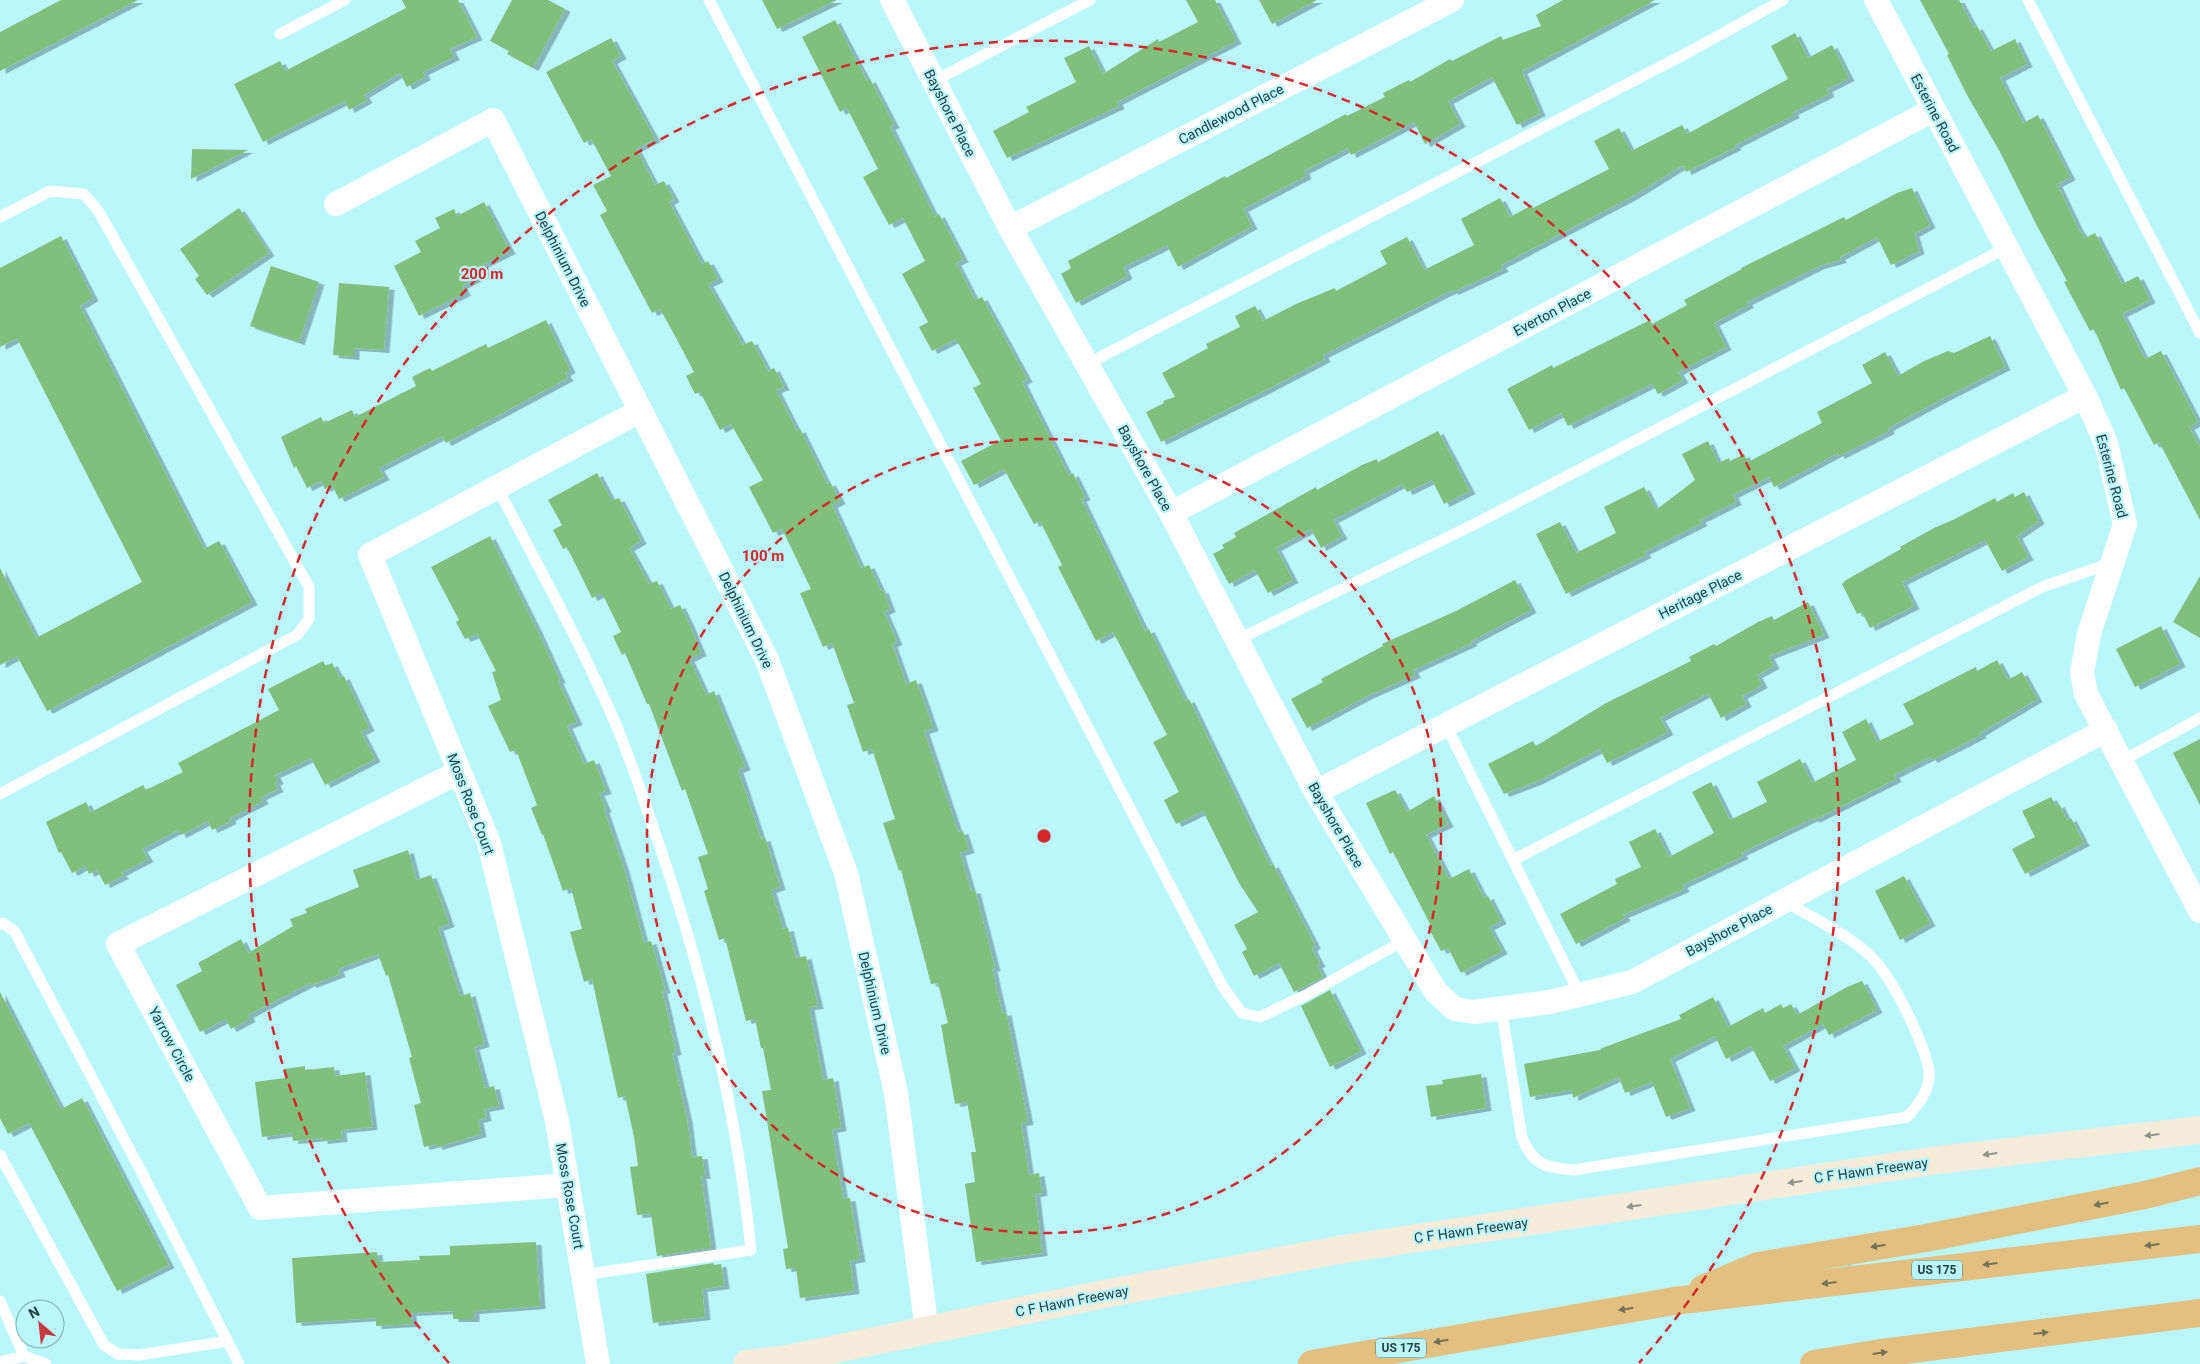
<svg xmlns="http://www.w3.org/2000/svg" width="2200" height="1364" font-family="Roboto,sans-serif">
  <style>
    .building { fill: #80bf7b; filter: url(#shadow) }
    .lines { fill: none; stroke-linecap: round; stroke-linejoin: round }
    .service { stroke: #fff; stroke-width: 11 }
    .minor { stroke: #fff; stroke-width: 24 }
    .secondary { stroke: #f7ecd9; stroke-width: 28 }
    .motorway { stroke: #e3c07f; stroke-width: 28 }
    .oneway { fill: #8e968e }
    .oneway2 { fill: #72735a }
    .ring { fill: none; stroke: #d62828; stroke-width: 2.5; stroke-dasharray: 9 6 }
    .labels { text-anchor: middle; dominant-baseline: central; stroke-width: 4.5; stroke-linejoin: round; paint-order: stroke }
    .shield { fill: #b9f7fd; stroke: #52777a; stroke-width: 1 }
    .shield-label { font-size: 12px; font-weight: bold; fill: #264042 }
    .street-label { font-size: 14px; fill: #264042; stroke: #b9f7fd }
    .centre { fill: #d62828; stroke: #b9f7fd; stroke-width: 2.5 }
    .ring-label { font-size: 15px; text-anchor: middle; font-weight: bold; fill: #d62828; stroke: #b9f7fd; stroke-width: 4.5; stroke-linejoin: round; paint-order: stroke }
  </style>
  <defs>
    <filter id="shadow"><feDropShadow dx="5.5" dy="3" stdDeviation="0" flood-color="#0004"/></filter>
  </defs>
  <rect width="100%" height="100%" fill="#b9f7fd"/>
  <!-- building -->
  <path class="building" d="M 61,0 L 138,0 L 0,71 L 0,32 Z
    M 402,0 L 458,0 L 477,37 L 450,49 L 454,57 L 423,72 L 425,77 L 407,87 L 400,73 L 364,95 L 367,100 L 349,110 L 345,101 L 263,142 L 234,84 L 280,61 L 285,71 L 406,8 Z
    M 512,0 L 548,0 L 565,9 L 533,68 L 507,54 L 509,51 L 490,41 Z
    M 762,0 L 837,0 L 777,29 Z
    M 1186,0 L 1215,0 L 1236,41 L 1117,102 L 1119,106 L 1007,158 L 993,131 L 1029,112 L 1026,107 L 1076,82 L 1064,58 L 1089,46 L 1103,74 L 1158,39 L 1159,42 L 1198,22 Z
    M 1259,0 L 1317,0 L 1272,24 Z
    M 1563,0 L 1655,0 L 1522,71 L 1540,113 L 1517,125 L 1492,77 L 1448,101 L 1460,124 L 1425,144 L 1414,122 L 1351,155 L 1348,148 L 1304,171 L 1306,176 L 1243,209 L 1252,226 L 1178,267 L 1167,245 L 1123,267 L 1127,276 L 1076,303 L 1061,274 L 1071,268 L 1068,261 L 1225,176 L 1226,178 L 1346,114 L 1347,116 L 1385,97 L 1383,93 L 1409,80 L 1410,82 L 1450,59 L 1452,61 L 1501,36 L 1503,40 L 1541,26 L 1536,15 Z
    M 1920,0 L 1959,0 L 1974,28 L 1977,26 L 1991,51 L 2015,39 L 2027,64 L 2000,78 L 2023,123 L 2038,115 L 2070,177 L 2057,184 L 2078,228 L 2085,238 L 2095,233 L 2122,284 L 2138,276 L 2150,300 L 2122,314 L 2145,359 L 2161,351 L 2198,422 L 2189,427 L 2200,447 L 2200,520 L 2159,442 L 2154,445 L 2124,388 L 2121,390 L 2094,329 L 2090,331 L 2064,282 L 2067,281 L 2036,224 L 2000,152 L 1967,95 L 1947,55 L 1949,54 Z
    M 835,20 L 867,81 L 870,79 L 894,125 L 890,127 L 935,217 L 939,214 L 963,259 L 956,263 L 975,300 L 982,297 L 1027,379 L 1022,382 L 1069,476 L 1073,473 L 1085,497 L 1081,499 L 1145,631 L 1149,629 L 1185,701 L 1189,699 L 1270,866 L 1273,864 L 1315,945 L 1312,949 L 1320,964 L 1317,965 L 1323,977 L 1294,992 L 1279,963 L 1254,976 L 1242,952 L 1247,949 L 1234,925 L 1258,912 L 1239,883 L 1203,811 L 1176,824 L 1164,800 L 1179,792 L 1153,742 L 1167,735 L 1113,632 L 1096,641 L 1058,567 L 1062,565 L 1040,521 L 1034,524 L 1004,469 L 974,485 L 961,461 L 1001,440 L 973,388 L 981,384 L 956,339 L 932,351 L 919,327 L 928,322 L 902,274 L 925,261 L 903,218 L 889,225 L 863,177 L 878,169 L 847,108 L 840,112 L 802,37 Z
    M 1795,33 L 1808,58 L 1832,45 L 1849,78 L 1827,89 L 1829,94 L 1793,112 L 1794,115 L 1735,145 L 1736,147 L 1686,172 L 1683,165 L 1631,197 L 1501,265 L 1503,269 L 1453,292 L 1452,290 L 1323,355 L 1325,359 L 1262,392 L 1161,442 L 1146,412 L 1164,403 L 1163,401 L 1175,397 L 1162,373 L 1208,348 L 1206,344 L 1240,327 L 1235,316 L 1255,306 L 1263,321 L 1296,304 L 1335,288 L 1336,291 L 1387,264 L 1380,251 L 1407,237 L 1424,270 L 1474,245 L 1461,219 L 1500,198 L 1510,217 L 1532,205 L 1533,208 L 1609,169 L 1594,141 L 1619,128 L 1631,151 L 1682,125 L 1687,134 L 1788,79 L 1771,46 Z
    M 611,38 L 621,56 L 612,61 L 655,139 L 636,149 L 655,185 L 664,181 L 674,199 L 669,202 L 702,264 L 708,261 L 718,279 L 708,284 L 743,345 L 752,341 L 768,371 L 774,368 L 784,387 L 776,390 L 797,431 L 800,429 L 827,484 L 830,482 L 840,501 L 832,505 L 861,568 L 869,565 L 881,591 L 883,590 L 890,609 L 884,612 L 897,642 L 892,644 L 906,684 L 916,680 L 925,705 L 933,728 L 924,731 L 958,832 L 963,831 L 969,850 L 960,853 L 971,891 L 975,890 L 995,968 L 992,969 L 1002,1013 L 1006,1012 L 1028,1122 L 1021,1123 L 1029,1175 L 1039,1173 L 1042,1193 L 1035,1194 L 1042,1253 L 976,1262 L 965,1184 L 975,1182 L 971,1152 L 976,1152 L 967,1102 L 955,1104 L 941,1025 L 948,1023 L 938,983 L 931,984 L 901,870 L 899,871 L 883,823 L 895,819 L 872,749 L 863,752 L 847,705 L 854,703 L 832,643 L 823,647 L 800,593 L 811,589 L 782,529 L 773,533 L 749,487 L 763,480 L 731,424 L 720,430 L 700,392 L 695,394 L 686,376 L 694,372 L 674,334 L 660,309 L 652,313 L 600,215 L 607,211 L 593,185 L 611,176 L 591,139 L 584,143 L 546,72 Z
    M 192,149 L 248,150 L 191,179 Z
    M 1912,188 L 1930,225 L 1914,234 L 1919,251 L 1891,265 L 1877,237 L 1840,257 L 1841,260 L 1819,266 L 1747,302 L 1748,305 L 1714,323 L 1726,347 L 1678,372 L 1683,380 L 1658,394 L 1652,384 L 1568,426 L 1561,413 L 1529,430 L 1507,389 L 1552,365 L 1553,368 L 1650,320 L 1652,324 L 1687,305 L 1684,300 L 1742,269 L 1741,268 L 1844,217 L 1846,220 L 1897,193 Z
    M 484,202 L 510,251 L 482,265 L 486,273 L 462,286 L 465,293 L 419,316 L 394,266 L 421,252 L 415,241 L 440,228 L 435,218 L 454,209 L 457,216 Z
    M 239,208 L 269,253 L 207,295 L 195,279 L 199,276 L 180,249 Z
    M 61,236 L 93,298 L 80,306 L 204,549 L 219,541 L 252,602 L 47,711 L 17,656 L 0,665 L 0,568 L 36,638 L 142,582 L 17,338 L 0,347 L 0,268 Z
    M 271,266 L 319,282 L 299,342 L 250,326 Z
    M 339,283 L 389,287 L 384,350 L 354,348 L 354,357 L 333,355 Z
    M 546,320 L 570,370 L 565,373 L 568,378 L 446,443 L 442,436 L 379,468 L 384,477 L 339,499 L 332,485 L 325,489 L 321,481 L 307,488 L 296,466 L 294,468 L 281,437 L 321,417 L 324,423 L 352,410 L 355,417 L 416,386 L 412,377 L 430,368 L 432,371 L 486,344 L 488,348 Z
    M 1990,336 L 2005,367 L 1942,399 L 1888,428 L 1889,431 L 1839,456 L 1838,453 L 1774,487 L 1769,477 L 1733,495 L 1736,502 L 1700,520 L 1702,523 L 1644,552 L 1646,555 L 1566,594 L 1536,534 L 1560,522 L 1576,553 L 1616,533 L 1604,507 L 1644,487 L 1656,510 L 1695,480 L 1682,454 L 1708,441 L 1718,463 L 1729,458 L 1730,461 L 1744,454 L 1748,462 L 1822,423 L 1817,412 L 1872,383 L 1862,365 L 1885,352 L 1898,376 L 1922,362 L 1948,351 L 1954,353 Z
    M 1438,431 L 1470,491 L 1444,504 L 1432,480 L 1407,492 L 1402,484 L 1333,520 L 1342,536 L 1321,548 L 1311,529 L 1276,548 L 1293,580 L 1268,593 L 1255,570 L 1229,584 L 1213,554 L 1224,548 L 1222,545 L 1236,537 L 1234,533 L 1316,487 L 1317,490 L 1362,465 L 1377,459 L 1378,462 Z
    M 597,473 L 612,501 L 619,498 L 641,541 L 629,548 L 649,584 L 657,581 L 671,609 L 680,605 L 690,626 L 701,653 L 689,659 L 706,695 L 714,691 L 745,767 L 738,770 L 761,839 L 765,838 L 780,887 L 771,890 L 783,929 L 788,928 L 796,958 L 806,956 L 818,1006 L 809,1007 L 823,1080 L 833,1078 L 841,1128 L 832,1130 L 843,1199 L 850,1198 L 857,1242 L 860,1259 L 850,1261 L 854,1291 L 800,1298 L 796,1268 L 786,1269 L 783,1249 L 788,1248 L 762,1091 L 771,1090 L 763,1048 L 761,1048 L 755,1019 L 746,1021 L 725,938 L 719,940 L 704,891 L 708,889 L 698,857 L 708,854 L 685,789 L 682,791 L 649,704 L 647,704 L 625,653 L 622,655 L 613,636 L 621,632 L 602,593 L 592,598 L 567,547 L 563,549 L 553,530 L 562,525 L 548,500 Z
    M 2024,492 L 2039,521 L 2017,536 L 2028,557 L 2002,571 L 1985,540 L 1902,582 L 1914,606 L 1870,628 L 1862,612 L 1857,614 L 1842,584 L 1846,580 L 1901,549 L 1900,547 L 1934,528 L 1955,519 L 1995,498 L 1997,502 L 2013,493 L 2015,497 Z
    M 490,536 L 538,632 L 560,680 L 558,681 L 577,722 L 567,726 L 584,764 L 594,760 L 606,791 L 599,793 L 606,809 L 604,810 L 624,869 L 644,943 L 651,941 L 665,990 L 662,991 L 676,1052 L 672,1053 L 687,1119 L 692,1157 L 702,1156 L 705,1176 L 701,1176 L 711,1248 L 657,1256 L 651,1214 L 637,1215 L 630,1167 L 638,1166 L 634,1137 L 625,1096 L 618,1098 L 592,979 L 584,982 L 570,932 L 582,929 L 571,888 L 563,891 L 543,834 L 542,835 L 531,808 L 537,805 L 516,750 L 510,752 L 488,706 L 501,700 L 492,672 L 496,671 L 477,634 L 465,639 L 456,622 L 459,620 L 431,567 Z
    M 2200,576 L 2200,638 L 2173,622 Z
    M 1515,580 L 1531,610 L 1471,641 L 1472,643 L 1413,670 L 1415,675 L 1369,695 L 1307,728 L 1291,699 L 1323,682 L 1321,679 L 1383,646 L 1382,644 L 1456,611 Z
    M 1808,602 L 1824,635 L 1769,656 L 1774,666 L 1757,675 L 1762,685 L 1742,696 L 1746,704 L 1721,718 L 1708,693 L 1660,718 L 1668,732 L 1607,763 L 1600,749 L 1538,781 L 1504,794 L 1488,764 L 1533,741 L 1536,746 L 1606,703 L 1691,661 L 1689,657 L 1714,644 L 1716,646 L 1758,622 L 1772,616 L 1774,620 Z
    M 2161,626 L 2180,664 L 2135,687 L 2116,649 Z
    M 1997,660 L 2008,680 L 2022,672 L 2037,699 L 1980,733 L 1981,735 L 1932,760 L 1930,757 L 1894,775 L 1896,779 L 1814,820 L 1813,818 L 1741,853 L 1743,856 L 1682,885 L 1684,889 L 1623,915 L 1625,918 L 1576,944 L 1560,914 L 1617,884 L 1615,879 L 1641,867 L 1629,842 L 1655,829 L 1669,857 L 1714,833 L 1692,792 L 1711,782 L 1730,820 L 1767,802 L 1757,782 L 1800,759 L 1812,783 L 1856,760 L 1842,732 L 1866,719 L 1877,742 L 1914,724 L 1903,704 L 1976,667 L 1977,671 Z
    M 323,661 L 326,666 L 332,663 L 340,678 L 344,676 L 369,728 L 361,732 L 375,759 L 325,785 L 311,758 L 275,775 L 278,781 L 275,783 L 278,789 L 261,797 L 263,801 L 230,818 L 231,821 L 212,830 L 208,821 L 181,835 L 178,830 L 142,849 L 148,859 L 121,873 L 123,876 L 105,885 L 97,870 L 89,874 L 85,866 L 72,873 L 61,852 L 59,853 L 46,822 L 86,802 L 91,812 L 143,785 L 146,790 L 183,772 L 178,763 L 279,710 L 268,689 Z
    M 2200,739 L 2200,805 L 2173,753 Z
    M 1395,790 L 1407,812 L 1434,796 L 1448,824 L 1426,835 L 1449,879 L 1469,869 L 1484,898 L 1488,896 L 1501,921 L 1489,927 L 1502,951 L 1461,973 L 1448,948 L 1441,951 L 1428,927 L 1431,926 L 1393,852 L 1390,854 L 1366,803 Z
    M 2051,797 L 2056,806 L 2059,804 L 2067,820 L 2071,818 L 2084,843 L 2025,874 L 2012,849 L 2035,837 L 2022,811 Z
    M 408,850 L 416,880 L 431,875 L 442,904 L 449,924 L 438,928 L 460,996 L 470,993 L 484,1044 L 474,1047 L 485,1088 L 494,1086 L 499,1106 L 484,1109 L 486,1118 L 478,1120 L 481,1134 L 437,1147 L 436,1144 L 424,1147 L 414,1105 L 421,1103 L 409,1058 L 412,1057 L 388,975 L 386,976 L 378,954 L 338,969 L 340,974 L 311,985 L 310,983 L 248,1015 L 250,1019 L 231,1029 L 226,1019 L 200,1032 L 176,985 L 202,971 L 198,963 L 241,939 L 248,953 L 293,926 L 290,919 L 307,913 L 305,909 L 359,887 L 353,870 Z
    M 1904,876 L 1930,923 L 1900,940 L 1875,891 Z
    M 1862,981 L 1877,1010 L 1829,1035 L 1823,1024 L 1783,1046 L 1795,1068 L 1770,1081 L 1751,1046 L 1726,1059 L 1715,1036 L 1670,1059 L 1690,1108 L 1666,1117 L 1652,1082 L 1625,1093 L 1619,1077 L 1573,1098 L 1572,1090 L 1530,1097 L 1524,1064 L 1600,1050 L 1602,1048 L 1681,1019 L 1679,1015 L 1713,997 L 1728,1027 L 1763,1008 L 1765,1013 L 1781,1004 L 1783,1008 L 1791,1004 L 1797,1015 L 1847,987 Z
    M 1330,990 L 1361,1051 L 1330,1067 L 1301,1006 Z
    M 0,992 L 61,1109 L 82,1098 L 169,1265 L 117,1291 L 29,1123 L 8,1134 L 0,1118 Z
    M 305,1066 L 305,1070 L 334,1067 L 335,1076 L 365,1072 L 372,1127 L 341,1130 L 342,1139 L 322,1141 L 322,1138 L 293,1141 L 292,1133 L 262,1137 L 255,1082 L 285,1078 L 284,1069 Z
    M 1481,1074 L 1486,1108 L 1431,1117 L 1426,1086 L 1443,1084 L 1442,1080 Z
    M 536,1242 L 540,1306 L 474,1311 L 474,1319 L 453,1319 L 453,1311 L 411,1313 L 412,1324 L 376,1326 L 376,1318 L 296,1323 L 292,1258 L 377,1252 L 378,1262 L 420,1260 L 419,1256 L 450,1255 L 450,1246 Z
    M 713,1263 L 714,1265 L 721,1264 L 724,1286 L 702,1289 L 705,1317 L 653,1323 L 646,1274 Z"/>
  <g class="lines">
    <!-- service -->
    <path class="service" d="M 709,0 L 1223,987 L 1242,1013 L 1260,1017 L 1306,995 L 1405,940
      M 2028,0 L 2200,333
      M 280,34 L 345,0
      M 934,81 L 1090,0
      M 0,217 L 50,191 L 84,194 L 99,212 L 309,587 L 309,619 L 297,635 L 0,794
      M 1087,364 L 1689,52 L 1783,0
      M 497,487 C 537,564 579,640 614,720 C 632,762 646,807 661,850 C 705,980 737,1113 751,1250 L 583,1275
      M 1237,640 L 1471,526 L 2006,248
      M 1446,725 L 1580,995
      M 2122,761 L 2200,718
      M 1513,860 L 2042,587 L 2111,563
      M 0,924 L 3,923 L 15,932 L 143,1175 L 239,1364
      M 1501,1008 L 1522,1138 C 1534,1166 1545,1167 1574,1170 L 1907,1117 C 1917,1106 1927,1094 1929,1078 C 1932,1058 1898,992 1885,974 C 1880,966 1872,957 1865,951 C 1841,931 1811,917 1784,901
      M 0,1155 L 104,1345 L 118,1354 L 139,1355 L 228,1341
      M 0,1301 L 24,1356
      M 0,1362 L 24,1356 L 46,1364"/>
    <!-- minor -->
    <path class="minor" d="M 892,0 L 1010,228 L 1171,513 L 1316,792 L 1436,992 L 1455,1009 L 1474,1012 L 1550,1002 L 1632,982 L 2106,730
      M 1876,0 L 2085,396 L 2106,443 L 2125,524 L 2089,634 L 2082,672 L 2086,694 L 2200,911
      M 336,204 L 493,120 L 767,660 L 846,873 L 896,1093 L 927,1331
      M 1010,228 L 1452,0
      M 1171,513 L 1933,110
      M 459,772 L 118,944 L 260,1208 L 568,1185
      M 1316,792 L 2085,396
      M 598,1364 L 557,1121 L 489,843 L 370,555 L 640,411"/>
    <!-- secondary -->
    <path class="secondary" d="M 747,1364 L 787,1359 L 1109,1293 L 1344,1249 L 1938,1160 L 2200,1130"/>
    <!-- motorway -->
    <path class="motorway" d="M 1703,1289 L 1758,1266 L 1926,1238 L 2145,1195 L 2200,1181
      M 1312,1364 L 1674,1301 L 2200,1239
      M 1814,1364 L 1881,1353 L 2200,1313"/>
  </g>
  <!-- one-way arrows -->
  <defs><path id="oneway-solid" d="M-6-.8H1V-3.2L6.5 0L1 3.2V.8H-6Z" transform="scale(1.25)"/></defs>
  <g class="oneway">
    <use href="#oneway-solid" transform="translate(2152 1135) rotate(173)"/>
    <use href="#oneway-solid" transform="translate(1990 1154) rotate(173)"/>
    <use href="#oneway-solid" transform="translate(1795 1182) rotate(172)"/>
    <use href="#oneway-solid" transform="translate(1634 1206) rotate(172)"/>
  </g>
  <g class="oneway2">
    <use href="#oneway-solid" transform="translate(2101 1204) rotate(169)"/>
    <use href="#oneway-solid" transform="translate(2152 1245) rotate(173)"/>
    <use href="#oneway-solid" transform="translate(1878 1246) rotate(171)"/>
    <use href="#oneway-solid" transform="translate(1990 1264) rotate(173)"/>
    <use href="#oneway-solid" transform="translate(1829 1283) rotate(173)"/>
    <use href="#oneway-solid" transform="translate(1626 1309) rotate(171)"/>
    <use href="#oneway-solid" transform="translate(2041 1333) rotate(-7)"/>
    <use href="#oneway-solid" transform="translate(1441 1341) rotate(170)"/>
    <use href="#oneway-solid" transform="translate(1880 1353) rotate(-8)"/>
  </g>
  <!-- distance rings -->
  <g class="ring">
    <circle cx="1044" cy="836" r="397"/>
    <path d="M449 1363A795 795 0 1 1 1639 1363"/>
  </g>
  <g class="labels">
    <!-- shield labels -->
    <g class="shield">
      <rect x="1912" y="1260.5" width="50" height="19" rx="4"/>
      <rect x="1376" y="1338.5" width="50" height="19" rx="4"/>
    </g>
    <g class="shield-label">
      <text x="1937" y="1270">US 175</text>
      <text x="1401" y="1348">US 175</text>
    </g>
    <!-- street labels -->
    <g class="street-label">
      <text transform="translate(950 113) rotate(63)">Bayshore Place</text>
      <text transform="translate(1935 113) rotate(62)">Esterine Road</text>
      <text transform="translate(1231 114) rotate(-27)">Candlewood Place</text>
      <text transform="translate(563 259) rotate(63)">Delphinium Drive</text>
      <text transform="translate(1552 312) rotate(-28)">Everton Place</text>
      <text transform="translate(1145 468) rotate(61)">Bayshore Place</text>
      <text transform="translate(2112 476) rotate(75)">Esterine Road</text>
      <text transform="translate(1700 594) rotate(-27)">Heritage Place</text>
      <text transform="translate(746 620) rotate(64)">Delphinium Drive</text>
      <text transform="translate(471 804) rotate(69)">Moss Rose Court</text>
      <text transform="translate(1336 825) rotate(60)">Bayshore Place</text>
      <text transform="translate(1729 930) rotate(-28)">Bayshore Place</text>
      <text transform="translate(875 1003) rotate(77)">Delphinium Drive</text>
      <text transform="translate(172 1044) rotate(62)">Yarrow Circle</text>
      <text transform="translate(1871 1170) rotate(-8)">C F Hawn Freeway</text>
      <text transform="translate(570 1196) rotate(80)">Moss Rose Court</text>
      <text transform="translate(1471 1230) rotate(-8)">C F Hawn Freeway</text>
      <text transform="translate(1072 1301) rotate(-11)">C F Hawn Freeway</text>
    </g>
  </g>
  <circle cx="1044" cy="836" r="8" class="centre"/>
  <g class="ring-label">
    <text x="482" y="279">200 m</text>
    <text x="763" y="561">100 m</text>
  </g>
  <!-- north arrow -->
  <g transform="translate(40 1324) rotate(332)"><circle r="24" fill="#b9f7fd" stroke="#7eaeb2"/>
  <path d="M0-4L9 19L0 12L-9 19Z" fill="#c8383f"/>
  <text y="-8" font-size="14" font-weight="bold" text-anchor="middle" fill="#264042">N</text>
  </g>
</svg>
